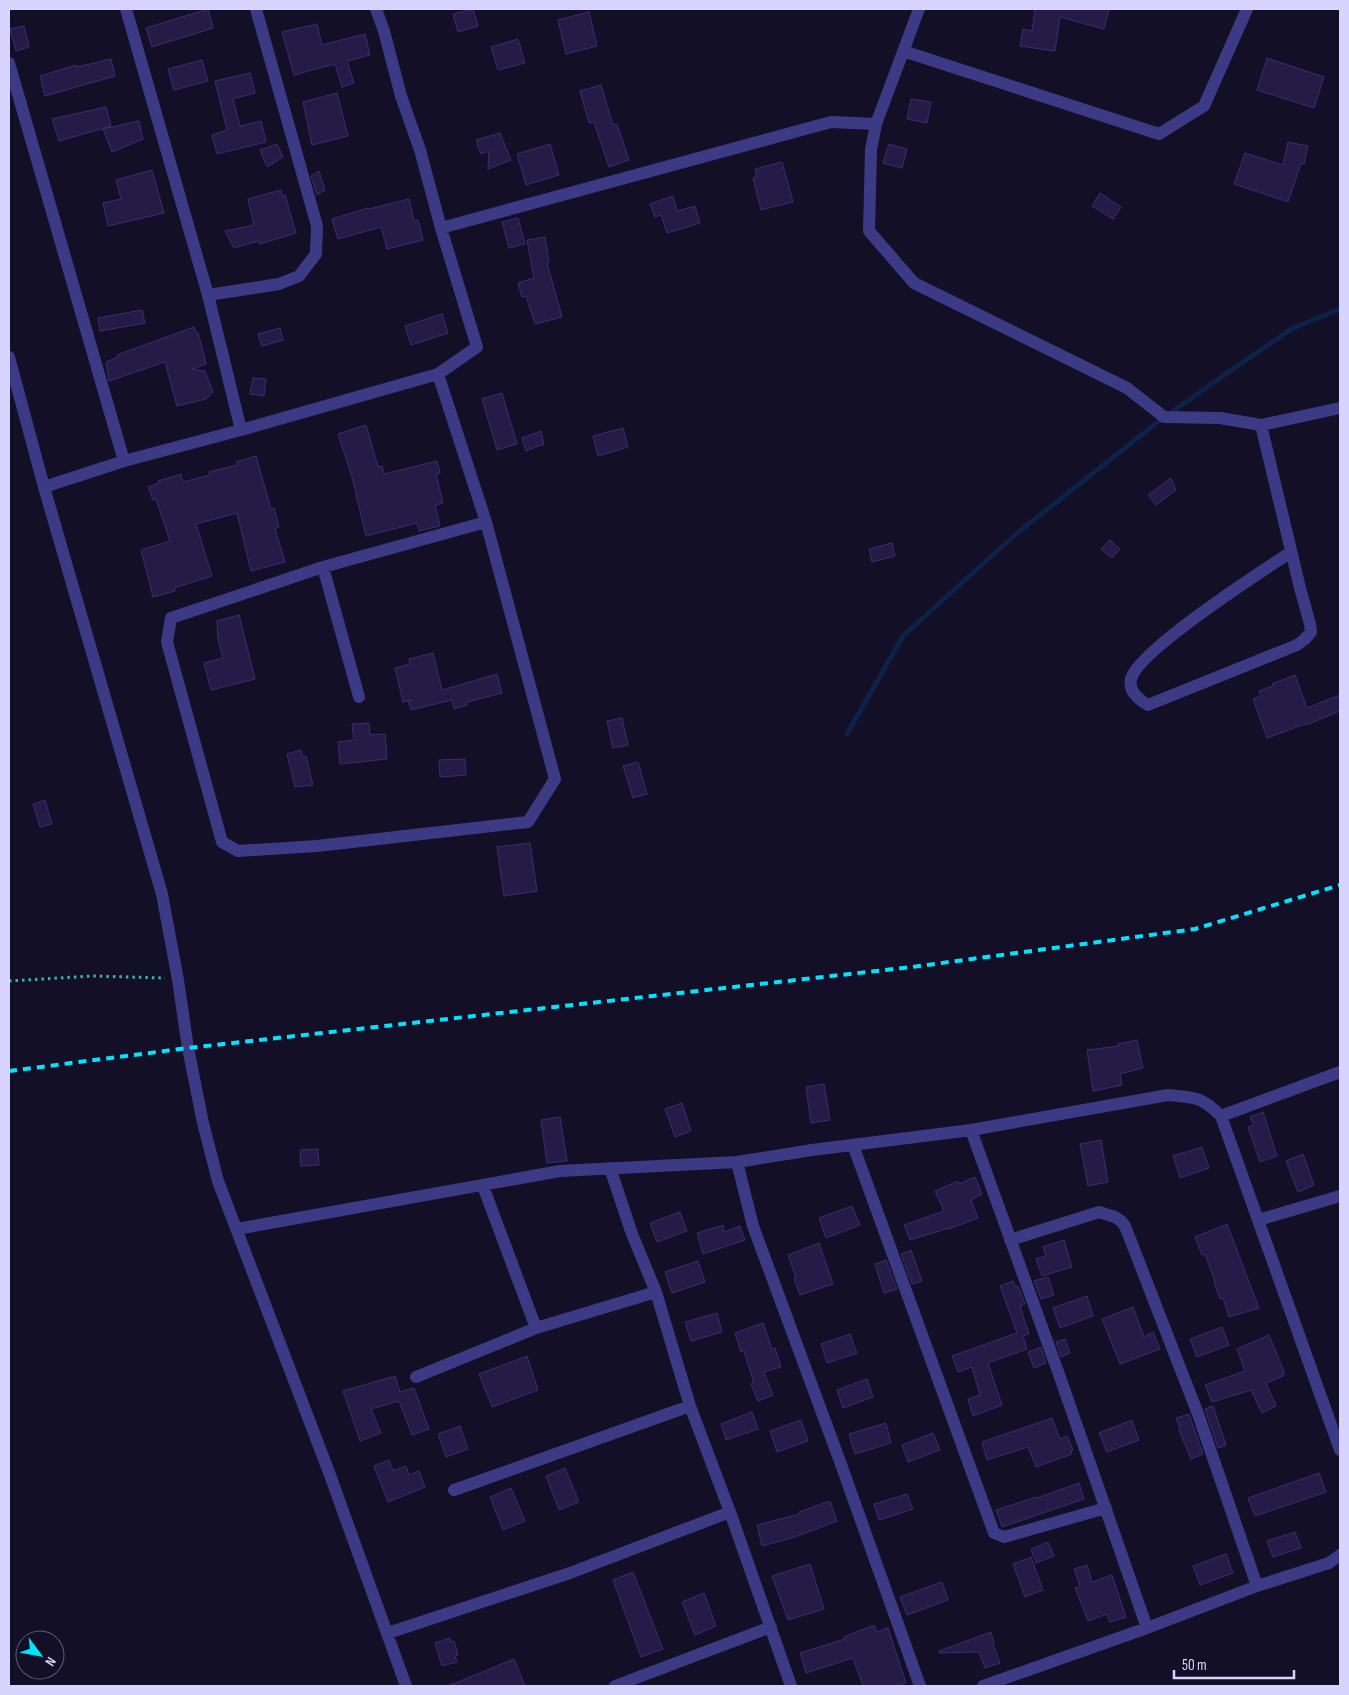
<svg xmlns="http://www.w3.org/2000/svg" width="1349" height="1695" font-family="'Sofia Sans Condensed',sans-serif">
  <style>
    .lines { fill: none; stroke-linecap: round; stroke-linejoin: round }
    .stream { stroke: #0c2248; stroke-width: 5 }
    .building { fill: #241b47; stroke: #3b2d73 }
    .path { stroke: #2fb8b0; stroke-width: 3; stroke-dasharray: 2.5 4; stroke-linecap: butt }
    .minor { stroke: #3d3a85; stroke-width: 12 }
    .rail { stroke: #00e5ff; stroke-width: 4; stroke-dasharray: 8 6; stroke-linecap: butt }
  </style>
  <rect width="100%" height="100%" fill="#130f26"/>
  <g class="lines">
    <!-- stream -->
    <path class="stream" d="M 847,734 L 903,636 L 1016,534 L 1164,417 L 1291,329 L 1340,309"/>
  </g>
  <!-- building -->
  <path class="building" d="M 208,9 L 213,28 L 152,47 L 146,28 Z
    M 473,9 L 478,26 L 458,32 L 453,14 Z
    M 1035,9 L 1109,9 L 1104,29 L 1060,17 L 1055,51 L 1020,46 L 1023,29 L 1032,31 Z
    M 589,12 L 597,46 L 566,54 L 558,20 Z
    M 317,24 L 322,45 L 365,34 L 370,55 L 347,61 L 354,83 L 342,87 L 335,64 L 294,75 L 282,32 Z
    M 24,26 L 29,47 L 16,51 L 10,29 Z
    M 518,39 L 525,63 L 498,70 L 491,47 Z
    M 1267,58 L 1324,77 L 1314,108 L 1257,90 Z
    M 111,59 L 115,76 L 45,96 L 40,76 L 76,65 L 77,67 Z
    M 202,60 L 208,81 L 174,90 L 168,69 Z
    M 250,73 L 255,93 L 233,99 L 240,126 L 261,121 L 266,142 L 217,154 L 212,135 L 227,130 L 215,81 Z
    M 601,85 L 613,125 L 617,124 L 629,160 L 609,167 L 594,122 L 589,123 L 580,91 Z
    M 337,93 L 348,136 L 312,145 L 303,102 Z
    M 911,99 L 931,102 L 927,123 L 907,119 Z
    M 106,107 L 111,126 L 59,141 L 52,119 Z
    M 139,121 L 143,139 L 112,152 L 103,129 Z
    M 500,133 L 511,160 L 488,169 L 489,151 L 481,154 L 476,140 Z
    M 1288,142 L 1308,146 L 1304,164 L 1301,163 L 1288,202 L 1234,184 L 1245,153 L 1283,165 Z
    M 277,144 L 283,157 L 267,167 L 260,150 Z
    M 550,144 L 559,175 L 526,185 L 517,154 Z
    M 889,144 L 907,149 L 902,168 L 883,163 Z
    M 782,162 L 793,202 L 761,210 L 753,178 L 757,177 L 755,169 Z
    M 152,170 L 164,213 L 108,226 L 103,203 L 121,199 L 116,180 Z
    M 319,171 L 325,190 L 317,195 L 311,176 Z
    M 281,190 L 282,196 L 285,195 L 296,233 L 260,244 L 259,241 L 234,248 L 225,231 L 254,225 L 248,199 Z
    M 1100,193 L 1121,207 L 1113,219 L 1092,206 Z
    M 673,196 L 677,211 L 695,206 L 700,223 L 667,233 L 661,215 L 655,217 L 650,204 Z
    M 409,199 L 414,221 L 418,220 L 423,240 L 387,249 L 381,227 L 338,239 L 332,219 L 368,208 L 369,209 Z
    M 518,218 L 525,244 L 509,248 L 502,222 Z
    M 545,237 L 549,262 L 547,263 L 562,317 L 535,324 L 526,296 L 522,297 L 518,283 L 534,278 L 527,240 Z
    M 142,310 L 145,323 L 100,331 L 98,318 Z
    M 442,314 L 448,333 L 411,345 L 405,326 Z
    M 194,327 L 196,333 L 198,332 L 206,364 L 192,369 L 205,371 L 213,392 L 206,399 L 177,406 L 165,362 L 109,381 L 106,362 L 118,357 L 117,355 Z
    M 280,328 L 283,340 L 262,346 L 258,334 Z
    M 253,378 L 266,379 L 264,396 L 250,394 Z
    M 502,393 L 517,444 L 497,450 L 482,399 Z
    M 366,425 L 377,463 L 379,467 L 382,466 L 384,474 L 437,461 L 440,473 L 436,474 L 443,503 L 435,505 L 440,526 L 419,531 L 417,523 L 366,536 L 352,477 L 338,434 Z
    M 623,428 L 628,447 L 598,456 L 593,436 Z
    M 541,431 L 544,444 L 526,451 L 522,438 Z
    M 256,456 L 271,509 L 274,508 L 279,527 L 275,529 L 285,562 L 251,571 L 237,513 L 196,524 L 212,576 L 174,588 L 175,591 L 153,597 L 141,550 L 170,541 L 156,499 L 153,500 L 148,487 L 159,483 L 158,481 L 181,474 L 183,482 L 210,475 L 209,472 L 237,465 L 236,462 Z
    M 1171,478 L 1176,490 L 1156,505 L 1148,495 Z
    M 1110,540 L 1120,549 L 1112,558 L 1101,549 Z
    M 892,543 L 895,556 L 872,562 L 869,549 Z
    M 239,615 L 255,679 L 211,690 L 204,663 L 223,658 L 218,639 L 217,621 Z
    M 433,653 L 442,690 L 497,674 L 502,693 L 467,702 L 467,705 L 454,709 L 452,700 L 411,710 L 408,701 L 412,700 L 403,702 L 395,668 L 410,664 L 409,659 Z
    M 1295,675 L 1307,708 L 1340,695 L 1340,711 L 1306,725 L 1305,724 L 1267,738 L 1253,699 L 1261,696 L 1259,691 L 1273,686 L 1272,684 Z
    M 622,718 L 628,745 L 613,748 L 607,721 Z
    M 369,723 L 370,735 L 385,734 L 387,759 L 340,764 L 338,742 L 354,740 L 352,724 Z
    M 301,750 L 303,757 L 306,756 L 313,785 L 295,787 L 287,754 Z
    M 465,759 L 466,775 L 440,777 L 439,760 Z
    M 638,762 L 647,794 L 633,798 L 623,766 Z
    M 45,800 L 52,824 L 40,827 L 33,804 Z
    M 530,843 L 537,891 L 504,896 L 497,847 Z
    M 1137,1040 L 1143,1068 L 1120,1074 L 1122,1085 L 1093,1091 L 1087,1050 L 1119,1046 L 1118,1044 Z
    M 824,1084 L 830,1120 L 811,1123 L 806,1087 Z
    M 682,1103 L 691,1131 L 675,1137 L 665,1109 Z
    M 1263,1112 L 1277,1156 L 1260,1162 L 1248,1127 L 1254,1125 L 1250,1117 Z
    M 560,1117 L 567,1161 L 547,1163 L 541,1120 Z
    M 1101,1140 L 1108,1182 L 1088,1186 L 1080,1144 Z
    M 1202,1147 L 1209,1168 L 1180,1178 L 1173,1156 Z
    M 318,1149 L 319,1165 L 301,1166 L 300,1150 Z
    M 1303,1154 L 1314,1185 L 1298,1192 L 1286,1161 Z
    M 975,1177 L 982,1194 L 971,1200 L 978,1218 L 949,1229 L 949,1228 L 910,1240 L 904,1225 L 944,1211 L 935,1191 L 958,1181 L 959,1184 Z
    M 852,1206 L 860,1225 L 826,1238 L 819,1218 Z
    M 680,1212 L 687,1231 L 657,1242 L 650,1223 Z
    M 1227,1224 L 1259,1308 L 1229,1317 L 1223,1298 L 1220,1299 L 1214,1282 L 1215,1282 L 1205,1254 L 1202,1255 L 1195,1237 Z
    M 723,1225 L 724,1232 L 740,1226 L 745,1240 L 703,1254 L 697,1233 Z
    M 1064,1240 L 1072,1267 L 1042,1276 L 1036,1259 L 1046,1256 L 1043,1247 Z
    M 819,1243 L 833,1284 L 800,1295 L 794,1278 L 796,1277 L 788,1255 Z
    M 911,1250 L 922,1281 L 912,1284 L 901,1254 Z
    M 886,1260 L 897,1289 L 884,1293 L 875,1264 Z
    M 698,1261 L 705,1282 L 672,1293 L 665,1272 Z
    M 1048,1277 L 1054,1295 L 1041,1299 L 1034,1281 Z
    M 1013,1281 L 1015,1287 L 1018,1286 L 1025,1304 L 1020,1306 L 1029,1334 L 1023,1336 L 1027,1349 L 988,1363 L 1002,1405 L 973,1416 L 968,1399 L 980,1395 L 972,1367 L 958,1372 L 952,1356 L 1017,1333 L 1000,1286 Z
    M 1087,1296 L 1093,1316 L 1060,1328 L 1053,1308 Z
    M 1133,1307 L 1144,1337 L 1153,1332 L 1160,1349 L 1120,1364 L 1102,1319 Z
    M 717,1313 L 722,1332 L 691,1341 L 685,1322 Z
    M 763,1323 L 772,1349 L 775,1348 L 781,1367 L 764,1372 L 773,1395 L 758,1401 L 751,1384 L 754,1383 L 744,1351 L 741,1352 L 735,1333 Z
    M 1222,1327 L 1229,1345 L 1197,1357 L 1190,1339 Z
    M 850,1334 L 857,1353 L 827,1363 L 821,1344 Z
    M 1269,1335 L 1285,1374 L 1282,1375 L 1283,1376 L 1266,1383 L 1276,1406 L 1262,1413 L 1251,1390 L 1212,1402 L 1205,1385 L 1245,1371 L 1237,1349 Z
    M 1065,1339 L 1070,1353 L 1061,1357 L 1056,1342 Z
    M 1041,1347 L 1046,1363 L 1034,1368 L 1028,1352 Z
    M 527,1356 L 538,1390 L 492,1407 L 479,1374 Z
    M 395,1376 L 400,1392 L 414,1388 L 429,1429 L 412,1435 L 399,1401 L 371,1409 L 381,1433 L 360,1441 L 343,1391 Z
    M 867,1379 L 873,1397 L 843,1408 L 837,1390 Z
    M 1213,1406 L 1226,1445 L 1218,1448 L 1205,1409 Z
    M 752,1412 L 758,1429 L 726,1440 L 721,1424 Z
    M 1189,1414 L 1203,1454 L 1191,1459 L 1179,1430 L 1180,1429 L 1176,1418 Z
    M 1052,1418 L 1060,1439 L 1067,1436 L 1073,1450 L 1071,1451 L 1072,1454 L 1036,1467 L 1028,1447 L 987,1460 L 982,1442 Z
    M 801,1420 L 808,1441 L 777,1452 L 770,1431 Z
    M 1132,1420 L 1139,1440 L 1107,1452 L 1099,1433 Z
    M 886,1423 L 891,1443 L 855,1454 L 849,1434 Z
    M 460,1426 L 468,1449 L 446,1457 L 438,1434 Z
    M 933,1433 L 940,1450 L 908,1462 L 902,1445 Z
    M 389,1460 L 393,1471 L 406,1466 L 409,1475 L 419,1471 L 425,1487 L 388,1502 L 374,1466 Z
    M 565,1468 L 579,1502 L 559,1510 L 546,1476 Z
    M 1319,1473 L 1326,1492 L 1255,1516 L 1248,1498 Z
    M 1079,1483 L 1084,1499 L 1002,1527 L 996,1510 L 1036,1497 L 1037,1498 Z
    M 511,1488 L 525,1521 L 503,1530 L 490,1497 Z
    M 907,1494 L 913,1509 L 879,1520 L 874,1504 Z
    M 830,1501 L 837,1521 L 792,1538 L 762,1546 L 757,1525 L 800,1514 L 799,1512 Z
    M 1295,1532 L 1301,1548 L 1273,1557 L 1267,1541 Z
    M 1048,1542 L 1054,1556 L 1036,1563 L 1031,1549 Z
    M 1226,1554 L 1233,1573 L 1200,1585 L 1193,1566 Z
    M 1031,1557 L 1043,1590 L 1025,1597 L 1013,1564 Z
    M 810,1564 L 824,1609 L 788,1620 L 772,1576 Z
    M 1087,1565 L 1092,1582 L 1112,1575 L 1126,1617 L 1110,1622 L 1107,1614 L 1088,1621 L 1075,1588 L 1080,1586 L 1074,1569 Z
    M 633,1572 L 663,1649 L 641,1657 L 613,1580 Z
    M 942,1582 L 948,1600 L 907,1615 L 900,1597 Z
    M 704,1593 L 716,1626 L 695,1635 L 682,1602 Z
    M 874,1625 L 877,1632 L 888,1628 L 906,1683 L 896,1686 L 863,1686 L 853,1658 L 806,1673 L 800,1653 L 845,1639 L 844,1637 Z
    M 991,1632 L 994,1644 L 993,1644 L 1000,1663 L 985,1668 L 979,1652 L 940,1653 L 939,1651 Z
    M 450,1638 L 451,1642 L 454,1641 L 458,1655 L 455,1656 L 457,1662 L 442,1666 L 435,1643 Z
    M 514,1659 L 525,1686 L 448,1686 Z"/>
  <g class="lines">
    <!-- path -->
    <path class="path" d="M 9,981 L 92,976 L 165,978"/>
    <!-- minor -->
    <path class="minor" d="M 126,9 L 208,295 L 241,430
      M 919,9 L 876,124 L 871,150 L 869,231 L 914,283 L 1127,388 L 1164,417 L 1220,418 L 1261,425 L 1340,408
      M 903,51 L 1159,134 L 1204,106 L 1247,9
      M 9,63 L 124,461
      M 441,228 L 831,122 L 876,124
      M 208,295 L 279,284 L 299,276 L 316,254 L 317,226 L 256,9
      M 9,357 L 44,487 L 162,894 L 178,980 L 188,1048 L 203,1123 L 218,1181 L 330,1475 L 406,1686
      M 438,374 L 486,522 L 555,779 L 528,822 L 317,846 L 238,851 L 222,842 L 167,642 L 171,618 L 323,567 L 486,522
      M 1261,425 L 1300,588 L 1310,624 L 1311,632 L 1305,639 L 1297,645 L 1148,705 C 1139,700 1128,691 1131,679 C 1138,651 1262,571 1291,552
      M 44,487 L 124,461 L 241,430 L 438,374 L 477,347 L 441,228 L 420,150 L 401,96 L 384,31 L 376,9
      M 323,567 L 359,697
      M 1221,1116 L 1340,1072
      M 971,1130 L 1061,1380 L 1147,1628
      M 853,1145 L 994,1533 L 1004,1537 L 1106,1508
      M 610,1168 L 632,1234 L 656,1292 L 690,1406 L 730,1512 L 791,1686
      M 483,1186 L 536,1328
      M 1258,1220 L 1340,1196
      M 237,1229 L 560,1171 L 737,1162
      M 1010,1240 L 1099,1212 L 1115,1217 L 1121,1221 L 1125,1226 L 1198,1414 L 1257,1586
      M 416,1377 L 536,1328 L 656,1292
      M 454,1490 L 690,1406
      M 388,1633 L 570,1573 L 730,1512
      M 615,1686 L 771,1627
      M 920,1686 L 838,1456 L 753,1226 L 737,1162 L 812,1150 L 971,1130 L 1168,1095 C 1195,1097 1202,1097 1221,1116 L 1340,1450
      M 983,1686 L 1147,1628 L 1257,1586 L 1329,1563 L 1340,1555"/>
    <!-- rail -->
    <path class="rail" d="M 9,1071 L 188,1048 L 912,967 L 1195,929 L 1340,885"/>
  </g>
  <!-- border -->
  <rect width="1349" height="1695" fill="none" stroke="#d9d4ff" stroke-width="20"/>
  <!-- north arrow -->
  <g transform="translate(40 1655) rotate(122)"><circle r="24" fill="#130f26" stroke="#625e7d"/>
  <path d="M0-4L9 19L0 12L-9 19Z" fill="#00e5ff"/>
  <text y="-8" font-size="14" font-weight="bold" text-anchor="middle" fill="#d9d4ff">N</text>
  </g>
  <!-- scale -->
  <path d="M1174 1670v8h120v-8" fill="none" stroke="#d9d4ff" stroke-width="2.5"/>
  <text x="1182" y="1670" font-size="15" fill="#d9d4ff" stroke="#130f26" stroke-width="4" paint-order="stroke">50 m</text>
</svg>
